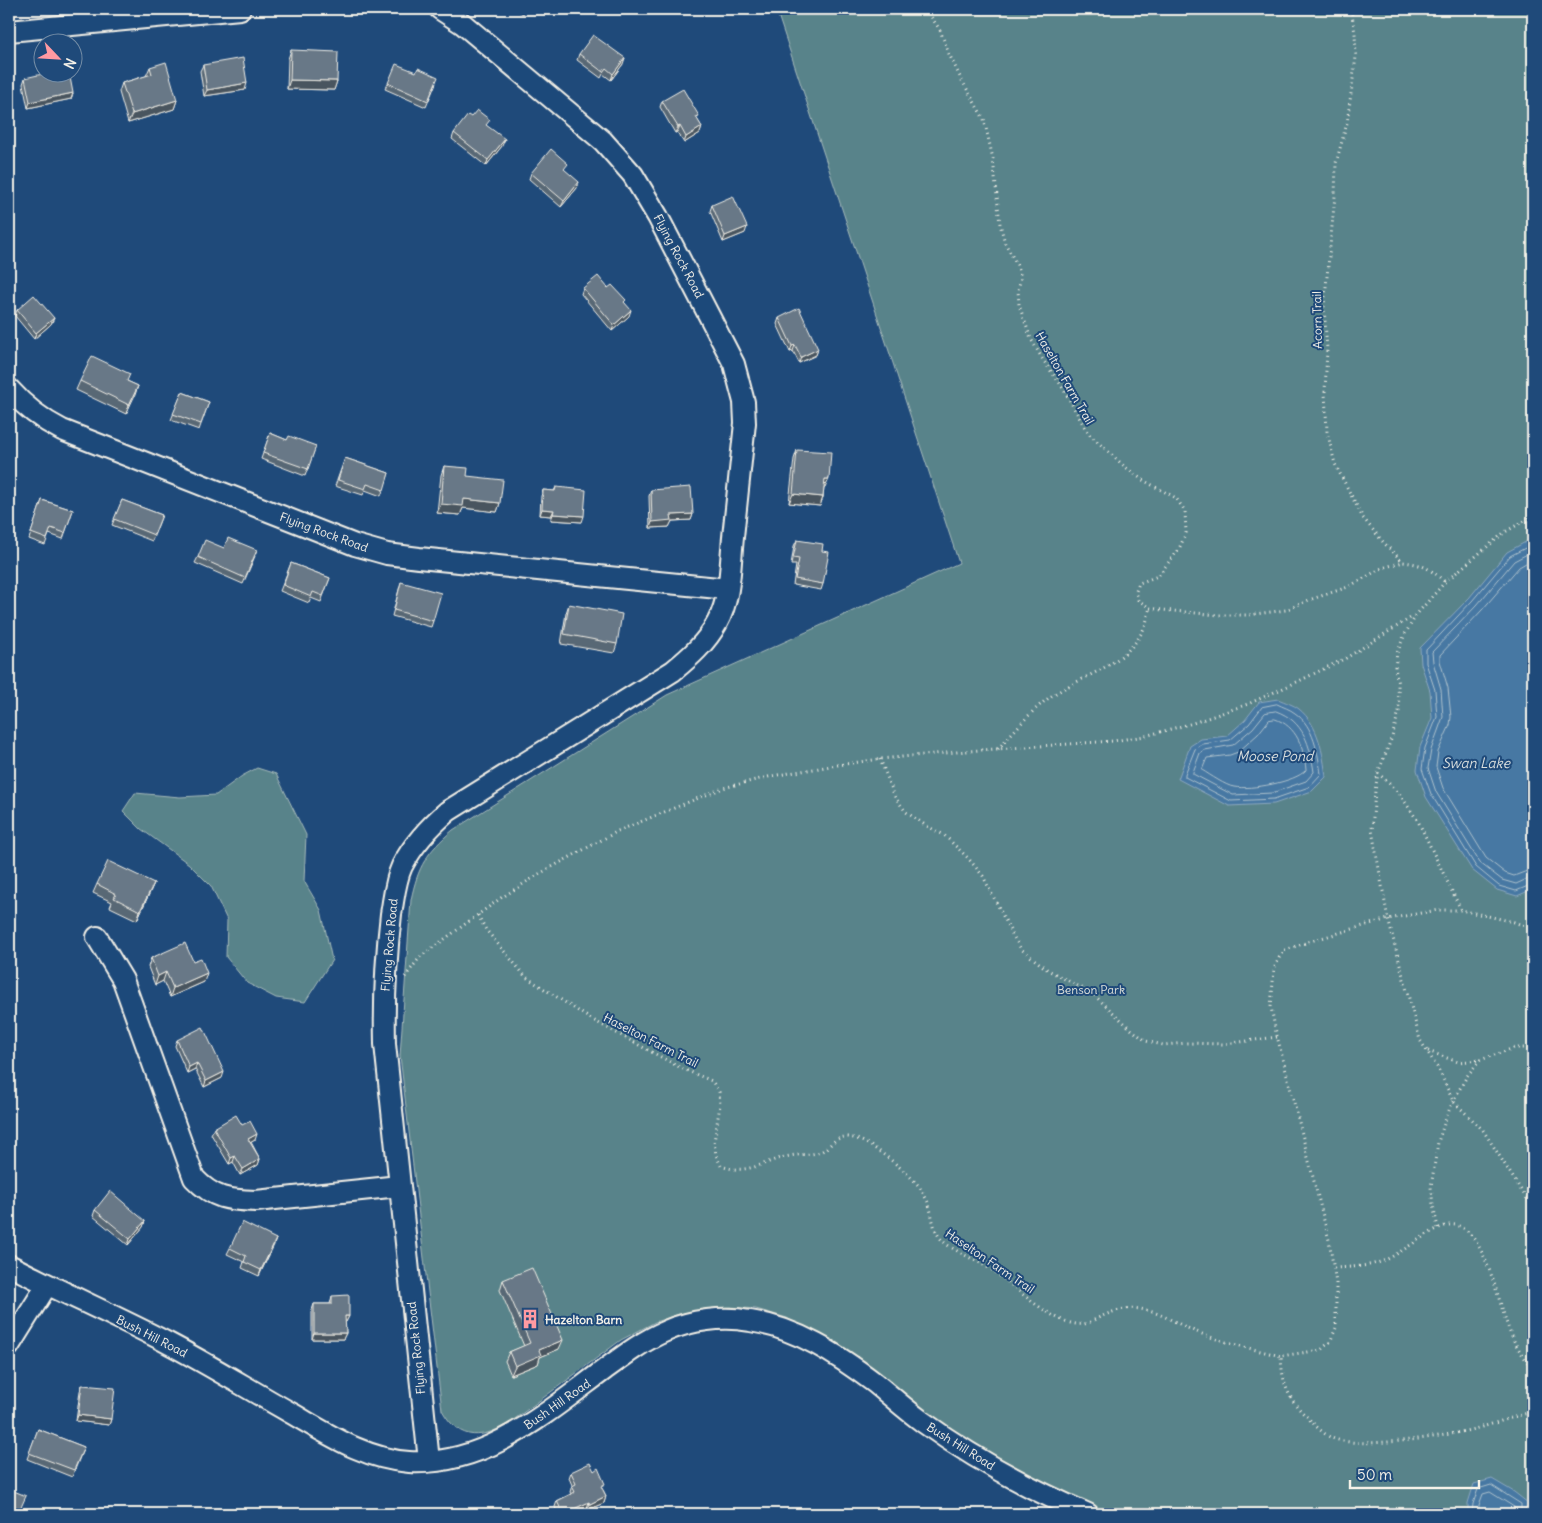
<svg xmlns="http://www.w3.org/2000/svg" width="1542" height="1523" font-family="Delius,sans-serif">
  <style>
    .green { fill: #58838a; stroke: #a6bab9 }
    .water { fill: #4678a3; stroke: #8ca8bf }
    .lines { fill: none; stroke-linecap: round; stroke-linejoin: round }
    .shore { stroke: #aec1cc; stroke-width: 1 }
    .minor-casing { stroke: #f4f1e8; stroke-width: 24 }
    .path { stroke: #f4f1e8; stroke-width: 3; stroke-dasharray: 1 4; stroke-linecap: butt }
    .minor { stroke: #1f4a7a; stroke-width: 20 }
    .wall { fill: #596774; stroke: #f4f1e8 }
    .shaded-wall { fill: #48545e; stroke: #f4f1e8 }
    .building { fill: #677887; stroke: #f4f1e8 }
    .labels { text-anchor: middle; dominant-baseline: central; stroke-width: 4; stroke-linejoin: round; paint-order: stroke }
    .street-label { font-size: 12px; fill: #f4f1e8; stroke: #1f4a7a }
    .park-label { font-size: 12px; fill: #dde0da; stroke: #1f4a7a }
    .poi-label { font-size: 12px; font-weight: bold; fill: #f4f1e8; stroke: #1f4a7a; text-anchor: start }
    .water-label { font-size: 14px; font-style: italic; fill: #dadfde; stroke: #1f4a7a }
  </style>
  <rect width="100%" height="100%" fill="#1f4a7a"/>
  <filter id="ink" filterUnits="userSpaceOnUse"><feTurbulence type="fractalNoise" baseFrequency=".02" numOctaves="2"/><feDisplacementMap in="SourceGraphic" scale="10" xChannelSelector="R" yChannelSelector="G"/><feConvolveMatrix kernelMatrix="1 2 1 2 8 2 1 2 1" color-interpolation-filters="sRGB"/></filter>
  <g filter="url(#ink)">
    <!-- green -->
    <path class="green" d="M 776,9 L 1533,9 L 1533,1514 L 1111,1514 L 1066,1495 L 955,1442 L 830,1346 L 787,1318 L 756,1309 L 730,1307 L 705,1309 L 679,1314 L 655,1322 L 621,1340 L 512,1421 C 484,1439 460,1443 442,1410 L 400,1056 L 411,900 C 418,866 427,852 453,830 L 667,695 L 959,563 Z
      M 257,768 L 276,774 L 306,835 L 304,881 L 321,910 L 332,960 L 305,1002 L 276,998 L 247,983 L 226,957 L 227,920 L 211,886 L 189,864 L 141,829 L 123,811 L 135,793 L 180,797 L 216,795 L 242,776 Z"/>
    <!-- water -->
    <path class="water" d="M 1533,538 L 1533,889 L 1517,896 L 1497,890 L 1472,870 L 1426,797 L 1417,770 L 1420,747 L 1432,718 L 1430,691 L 1421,664 L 1420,648 L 1469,598 L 1507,552 Z
      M 1278,699 C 1285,702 1294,705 1299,709 C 1319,725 1323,754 1326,777 L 1312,791 L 1274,804 L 1229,806 L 1178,779 L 1190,746 L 1201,739 L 1227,736 L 1245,720 L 1259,702 Z
      M 1492,1479 L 1514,1492 L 1528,1503 L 1525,1514 L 1468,1514 L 1468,1503 L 1474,1484 Z"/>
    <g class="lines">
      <!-- shore -->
      <path class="shore" d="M 1533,544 L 1510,556 L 1472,601 L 1426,650 L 1426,663 L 1435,690 L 1437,717 L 1425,748 L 1422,769 L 1431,794 L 1476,867 L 1499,886 L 1516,891 L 1533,884
        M 1533,551 L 1514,561 L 1477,605 L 1432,652 L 1433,662 L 1441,689 L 1443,717 L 1431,750 L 1428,768 L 1436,792 L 1480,863 L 1502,880 L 1516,884 L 1527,879 L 1533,878
        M 1533,559 L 1519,567 L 1482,610 L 1440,655 L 1440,661 L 1448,688 L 1451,717 L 1450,725 L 1438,752 L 1436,767 L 1443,788 L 1486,858 L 1505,873 L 1514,876 L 1527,871 L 1533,871
        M 1277,704 C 1283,707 1290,709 1295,713 C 1314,726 1318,754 1321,774 L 1309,787 L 1274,799 L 1231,801 L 1185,777 L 1185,774 L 1195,749 L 1203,744 L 1230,740 L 1249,724 L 1262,707 Z
        M 1276,711 C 1304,721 1310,745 1314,772 L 1306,781 L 1272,793 L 1233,795 L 1193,774 L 1193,772 L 1200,753 L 1205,750 L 1233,745 L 1253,728 L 1265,713 Z
        M 1275,719 C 1297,726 1304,748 1306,770 C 1296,782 1250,790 1234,787 C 1226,786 1210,775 1202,770 L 1207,758 L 1230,755 L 1238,752 L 1258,734 L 1269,720 Z
        M 1472,1514 L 1473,1504 L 1478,1489 L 1491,1485 L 1521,1504 L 1521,1514
        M 1479,1514 L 1479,1505 L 1483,1494 L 1490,1492 L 1514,1507 L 1515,1514"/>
      <defs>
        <path id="minor" d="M 9,31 L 240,9
          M 9,389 C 25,407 40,419 62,430 L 355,545 L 387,554 L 419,558 L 728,589
          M 97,937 L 123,980 L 194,1178 C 214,1199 228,1200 256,1201 L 399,1186
          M 9,1265 C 61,1292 116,1316 168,1343 C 210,1365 250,1390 291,1413 C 328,1434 365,1459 409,1462 C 486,1466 546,1413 604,1370 C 623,1356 644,1340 666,1331 C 691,1320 723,1316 750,1321 C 797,1328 838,1355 875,1383 C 891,1396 906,1410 923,1422 C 974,1459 1030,1489 1088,1514
          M 9,1346 L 47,1285
          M 429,1461 L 385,1044 C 384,1000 386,957 391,914 C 394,898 395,881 402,866 C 414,843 429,827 448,811 L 673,671 C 690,657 706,643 717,623 C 731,598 730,566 733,537 C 737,499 741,461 745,423 L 744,402 L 734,364 L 658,217 L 633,175 L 603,141 L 463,24 L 440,9"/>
      </defs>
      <!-- minor casing -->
      <use href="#minor" class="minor-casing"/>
      <!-- path -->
      <path class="path" d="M 926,9 L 940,30 L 949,54 L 960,77 L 984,119 L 993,159 L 1000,224 L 1005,243 L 1017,265 L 1021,277 L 1018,290 L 1019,305 L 1031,339 L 1043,360 L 1061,385 L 1088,433 L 1124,466 L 1141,479 L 1176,498 L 1185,511 L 1186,533 L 1179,549 L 1158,576 L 1139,583 L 1136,591 L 1138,600 L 1150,608 L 1162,610 L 1219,615 L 1248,615 L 1286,610 L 1309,600 L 1348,587 L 1382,568 L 1403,562
        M 1351,9 L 1355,33 L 1356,57 L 1347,123 L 1336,163 L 1335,196 L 1324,307 L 1327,349 L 1325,392 L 1327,431 L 1335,464 L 1363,518 L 1384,543 L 1403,562 C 1424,564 1430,569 1445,582
        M 1533,516 L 1505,532 L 1445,582 L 1417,614 L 1405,634 L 1397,653 L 1395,667 L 1398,685 L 1399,711 L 1392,737 L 1378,773 L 1375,791 L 1372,830 L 1388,919 L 1420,1040 L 1439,1070 L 1453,1101 L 1483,1130 L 1521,1190 L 1533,1207
        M 998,749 C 1014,731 1030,712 1050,697 C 1082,675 1128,666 1145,626 C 1147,621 1148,614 1150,608
        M 880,759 L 895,797 L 906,812 L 925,825 L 944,835 L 968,858 L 983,876 L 1013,936 L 1021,949 L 1048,970 L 1093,994 L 1131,1029 L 1146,1041 L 1163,1045 L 1187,1043 L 1225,1044 L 1277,1037
        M 1378,773 L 1399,793 L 1418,821 L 1461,910
        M 478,915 L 486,930 L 526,977 L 589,1018 L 683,1069 L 712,1081 L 719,1092 L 720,1105 L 714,1142 L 716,1155 L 721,1166 C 749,1176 765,1160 790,1156 C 799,1154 808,1155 817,1153 C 833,1149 833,1131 857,1139 C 874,1145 905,1170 917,1184 C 921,1188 924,1195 927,1200 C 935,1218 930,1233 949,1246 C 963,1255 978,1261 992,1270 C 1015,1286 1056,1328 1084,1324 C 1089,1323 1094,1320 1098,1318 C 1116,1310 1129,1305 1149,1311 C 1165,1315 1181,1326 1197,1332 C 1224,1343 1253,1349 1281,1356
        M 1533,929 L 1514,922 L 1461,910 L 1438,910 L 1388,919 L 1314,940 L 1285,950 L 1279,958 L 1274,969 L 1271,1007 L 1275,1028 L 1329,1240 L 1336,1283 L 1336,1328 L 1330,1342 L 1321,1350 L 1281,1356 C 1282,1382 1287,1398 1307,1417 C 1314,1424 1321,1432 1330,1437 C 1356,1451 1449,1436 1478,1428 C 1497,1423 1514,1416 1533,1412
        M 405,977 L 420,957 L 501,898 L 539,874 L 618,831 L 723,788 L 772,776 L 831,766 L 880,759 L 967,751 L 1113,741 L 1145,736 L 1193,723 L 1248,704 L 1299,681 L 1346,658 L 1417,614
        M 1428,1051 L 1458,1062 L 1479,1060
        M 1438,1228 L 1433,1205 L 1431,1187 L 1438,1142 L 1446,1118 L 1453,1101 L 1467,1076 L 1480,1060 L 1514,1048 L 1533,1048
        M 1334,1268 C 1349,1267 1368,1267 1383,1261 C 1403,1253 1430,1228 1449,1225 C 1486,1219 1500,1317 1514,1341 C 1520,1353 1529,1361 1533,1374"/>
      <!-- minor -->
      <use href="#minor" class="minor"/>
    </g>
    <!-- wall -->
    <path class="wall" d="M 515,9 L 526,9 L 523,14 Z
      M 528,9 L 538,9 L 535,13 Z
      M 291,50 L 337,81 L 334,90 L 287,89 L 288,59 Z
      M 579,54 L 623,64 L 611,80 L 603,74 L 601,78 L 577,60 Z
      M 203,65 L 245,90 L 204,96 L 200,71 Z
      M 150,67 L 177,100 L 174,109 L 128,123 L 119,92 L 122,83 L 146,76 Z
      M 25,78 L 73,93 L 71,99 L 28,108 L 23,84 Z
      M 388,83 L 436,83 L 426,107 L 385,89 Z
      M 662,101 L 697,119 L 702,127 L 700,133 L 684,143 L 677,132 L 675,133 L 660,107 Z
      M 471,117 L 487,126 L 502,146 L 486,166 L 452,139 L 454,133 Z
      M 565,170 L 577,188 L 561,207 L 529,179 L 531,173 Z
      M 712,205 L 745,233 L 723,242 L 710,211 Z
      M 583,288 L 608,288 L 625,303 L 629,316 L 612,331 L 581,294 Z
      M 17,310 L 54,318 L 51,324 L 34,339 L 15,316 Z
      M 779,318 L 818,349 L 816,355 L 799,363 L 793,351 L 790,352 L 777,324 Z
      M 80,381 L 127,381 L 138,386 L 126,414 L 76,390 Z
      M 182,392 L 209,402 L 199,430 L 171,420 Z
      M 270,433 L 287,440 L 316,446 L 305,476 L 261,459 Z
      M 797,450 L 825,488 L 824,488 L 823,497 L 820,506 L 789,503 L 794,459 Z
      M 345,458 L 389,473 L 381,496 L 365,490 L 363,495 L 335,486 Z
      M 444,466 L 467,476 L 500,503 L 497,512 L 463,508 L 460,515 L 437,513 L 441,475 Z
      M 556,487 L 582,522 L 551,520 L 551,516 L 540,515 L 541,496 L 543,490 L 554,491 Z
      M 651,490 L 693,514 L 691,520 L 672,521 L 669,527 L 650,528 L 649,496 Z
      M 42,500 L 73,510 L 63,539 L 49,534 L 45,545 L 29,539 Z
      M 122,500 L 162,515 L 152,541 L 112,525 Z
      M 797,540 L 822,551 L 823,584 L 821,590 L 793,585 L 796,565 L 791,565 L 794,546 Z
      M 224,548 L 255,556 L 243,584 L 195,563 L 198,557 Z
      M 291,563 L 330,578 L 321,602 L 311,598 L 309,603 L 280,591 Z
      M 401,582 L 433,621 L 431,627 L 392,616 Z
      M 569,604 L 617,644 L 614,653 L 561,644 L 566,613 Z
      M 154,883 L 150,892 L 137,920 L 110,907 L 112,902 L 93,893 L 97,884 Z
      M 151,958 L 193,961 L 204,982 L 170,997 L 163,981 L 155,985 L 148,967 Z
      M 177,1040 L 222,1078 L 204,1087 L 195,1069 L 187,1073 L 175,1046 Z
      M 242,1125 L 255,1140 L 251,1142 L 260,1159 L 258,1165 L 240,1175 L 233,1162 L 229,1164 L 211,1134 L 214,1128 Z
      M 95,1210 L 145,1221 L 143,1227 L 128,1245 L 93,1216 Z
      M 276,1239 L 259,1276 L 242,1268 L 244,1262 L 227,1254 L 230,1248 Z
      M 503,1280 L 559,1349 L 540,1357 L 538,1364 L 511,1375 L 505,1361 L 509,1352 L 524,1346 L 500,1290 Z
      M 332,1296 L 349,1316 L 346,1322 L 345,1322 L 346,1333 L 343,1339 L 312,1339 L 312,1310 L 314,1304 L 330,1304 Z
      M 82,1385 L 111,1419 L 109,1425 L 76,1421 L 80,1391 Z
      M 38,1429 L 84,1447 L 72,1477 L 27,1459 Z
      M 571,1472 L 603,1490 L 606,1496 L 604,1503 L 587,1510 L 587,1508 L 574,1514 L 558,1514 L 555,1507 L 557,1501 L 571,1494 L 570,1492 L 572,1485 L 569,1478 Z"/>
    <!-- shaded-wall -->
    <path class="shaded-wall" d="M 625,58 L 623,64 L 611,80 L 613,74 Z
      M 290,80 L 337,81 L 334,90 L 287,89 Z
      M 247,83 L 245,90 L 204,96 L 207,90 Z
      M 73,93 L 71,99 L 28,108 L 30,102 Z
      M 177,100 L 174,109 L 128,123 L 132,114 Z
      M 680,126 L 677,132 L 675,133 L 678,127 Z
      M 702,127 L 700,133 L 684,143 L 686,137 Z
      M 505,139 L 502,146 L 486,166 L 488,160 Z
      M 579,182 L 577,188 L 561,207 L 564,201 Z
      M 747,227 L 745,233 L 723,242 L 725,236 Z
      M 631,310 L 629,316 L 612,331 L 614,325 Z
      M 54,318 L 51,324 L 34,339 L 36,333 Z
      M 795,345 L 793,351 L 790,352 L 792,346 Z
      M 818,349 L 816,355 L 799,363 L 801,357 Z
      M 138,386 L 135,395 L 126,414 L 129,405 Z
      M 825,479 L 829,479 L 825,488 L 822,488 Z
      M 793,494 L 823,497 L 820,506 L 789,503 Z
      M 464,499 L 500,503 L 497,512 L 463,508 L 460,515 L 437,513 L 441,504 Z
      M 542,509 L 554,510 L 551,516 L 540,515 Z
      M 553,514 L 584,516 L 582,522 L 551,520 Z
      M 693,514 L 691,520 L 672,521 L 669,527 L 650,528 L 652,522 L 671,515 Z
      M 154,883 L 150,892 L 137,920 L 140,911 Z
      M 166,972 L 163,981 L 155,985 L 158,976 Z
      M 207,973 L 204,982 L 170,997 L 173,988 Z
      M 197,1063 L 195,1069 L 187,1073 L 189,1067 Z
      M 224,1072 L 222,1078 L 204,1087 L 206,1081 Z
      M 257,1134 L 255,1140 L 246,1145 L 248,1139 Z
      M 235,1156 L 233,1162 L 229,1164 L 231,1158 Z
      M 260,1159 L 258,1165 L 240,1175 L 243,1169 Z
      M 145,1221 L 143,1227 L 128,1245 L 130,1239 Z
      M 276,1239 L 274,1245 L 259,1276 L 261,1270 Z
      M 345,1316 L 349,1316 L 346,1322 L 343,1322 Z
      M 314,1333 L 346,1333 L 343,1339 L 312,1339 Z
      M 563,1340 L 559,1349 L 540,1357 L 538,1364 L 511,1375 L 515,1366 L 539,1350 Z
      M 78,1415 L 111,1419 L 109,1425 L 76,1421 Z
      M 606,1496 L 604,1503 L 587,1510 L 590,1504 Z
      M 589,1502 L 587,1508 L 574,1514 L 563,1514 Z"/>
    <!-- building -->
    <path class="building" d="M 593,35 L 625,58 L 613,74 L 606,68 L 603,72 L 579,54 Z
      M 291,50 L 338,52 L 337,81 L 290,80 Z
      M 243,58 L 247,83 L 207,90 L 203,65 Z
      M 166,62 L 177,100 L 132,114 L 122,83 L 152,74 L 150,67 Z
      M 396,64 L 416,72 L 418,68 L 438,77 L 428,101 L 388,83 Z
      M 51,72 L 69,72 L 73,93 L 30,102 L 25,78 Z
      M 683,89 L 699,116 L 696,117 L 702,127 L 686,137 L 680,126 L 678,127 L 662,101 Z
      M 477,110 L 490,120 L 486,125 L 505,139 L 488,160 L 454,133 L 468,115 L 471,117 Z
      M 551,149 L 568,164 L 564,169 L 579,182 L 564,201 L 531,173 Z
      M 733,196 L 747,227 L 725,236 L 712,205 Z
      M 598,276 L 608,288 L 612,285 L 626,300 L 624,302 L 631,310 L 614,325 L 583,288 Z
      M 34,295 L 54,318 L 36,333 L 17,310 Z
      M 799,308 L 818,349 L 801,357 L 795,345 L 792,346 L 779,318 Z
      M 92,356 L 130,374 L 127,381 L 138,386 L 129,405 L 80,381 Z
      M 182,392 L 209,402 L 201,424 L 173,414 Z
      M 270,433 L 287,440 L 289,436 L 316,446 L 308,469 L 263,453 Z
      M 797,450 L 831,452 L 829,479 L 825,479 L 823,497 L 793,494 Z
      M 345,458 L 389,473 L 384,490 L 367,484 L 365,489 L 338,480 Z
      M 444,466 L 468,468 L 467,476 L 503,480 L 500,503 L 464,499 L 463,506 L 441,504 Z
      M 556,487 L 586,490 L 584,516 L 553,514 L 554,510 L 542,509 L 543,490 L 555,491 Z
      M 691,487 L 693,514 L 671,515 L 672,520 L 652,522 L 651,490 Z
      M 42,500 L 73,510 L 65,533 L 51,528 L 47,539 L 31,533 Z
      M 122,500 L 162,515 L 154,535 L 114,519 Z
      M 228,538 L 257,550 L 245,578 L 198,557 L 205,540 L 224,548 Z
      M 797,540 L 823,544 L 822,551 L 829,552 L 823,584 L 795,579 L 799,559 L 793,558 Z
      M 291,563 L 330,578 L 323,596 L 313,592 L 311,597 L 283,585 Z
      M 401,582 L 441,593 L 433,621 L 394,610 Z
      M 569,604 L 622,614 L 617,644 L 564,634 Z
      M 108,861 L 154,883 L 140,911 L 114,898 L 116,894 L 97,884 Z
      M 185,943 L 193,961 L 201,958 L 207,973 L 173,988 L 166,972 L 158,976 L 151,958 Z
      M 203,1027 L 224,1072 L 206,1081 L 197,1063 L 189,1067 L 177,1040 Z
      M 236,1115 L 242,1125 L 250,1121 L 257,1134 L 248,1139 L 260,1159 L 243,1169 L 235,1156 L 231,1158 L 214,1128 Z
      M 110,1191 L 145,1221 L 130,1239 L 95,1210 Z
      M 242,1222 L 276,1239 L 261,1270 L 244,1262 L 246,1256 L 230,1248 Z
      M 532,1268 L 563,1340 L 539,1350 L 541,1355 L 515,1366 L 509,1352 L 530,1343 L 503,1280 Z
      M 349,1295 L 349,1316 L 345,1316 L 346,1333 L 314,1333 L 314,1304 L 332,1304 L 332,1296 Z
      M 82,1385 L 115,1388 L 111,1419 L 78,1415 Z
      M 38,1429 L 84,1447 L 74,1470 L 29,1453 Z
      M 590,1463 L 594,1471 L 598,1468 L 605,1484 L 601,1486 L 606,1496 L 590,1504 L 589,1502 L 563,1514 L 557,1501 L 575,1492 L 572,1486 L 576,1484 L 571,1472 Z
      M 9,1489 L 26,1496 L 18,1514 L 9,1514 Z"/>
  </g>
  <!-- icons -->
  <defs>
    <symbol id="building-bare" viewBox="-9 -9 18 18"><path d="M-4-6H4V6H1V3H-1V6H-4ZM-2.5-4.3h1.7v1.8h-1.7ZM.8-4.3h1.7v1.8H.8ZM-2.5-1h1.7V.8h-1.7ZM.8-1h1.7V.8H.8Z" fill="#ff9aa2" stroke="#1f4a7a" stroke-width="2.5" paint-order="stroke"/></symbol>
  </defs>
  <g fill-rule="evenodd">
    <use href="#building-bare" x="516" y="1305" width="28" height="28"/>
  </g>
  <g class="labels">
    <!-- street labels -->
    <g class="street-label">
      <text transform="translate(679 256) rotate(62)">Flying Rock Road</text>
      <text transform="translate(1317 320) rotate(-91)">Acorn Trail</text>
      <text transform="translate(1065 378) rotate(60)">Haselton Farm Trail</text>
      <text transform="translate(324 532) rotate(20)">Flying Rock Road</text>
      <text transform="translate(389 945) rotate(-85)">Flying Rock Road</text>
      <text transform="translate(651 1040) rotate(27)">Haselton Farm Trail</text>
      <text transform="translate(990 1261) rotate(34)">Haselton Farm Trail</text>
      <text transform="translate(152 1336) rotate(27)">Bush Hill Road</text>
      <text transform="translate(416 1348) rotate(-96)">Flying Rock Road</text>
      <text transform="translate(557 1404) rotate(-35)">Bush Hill Road</text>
      <text transform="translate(961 1446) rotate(32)">Bush Hill Road</text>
    </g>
    <!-- park labels -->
    <g class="park-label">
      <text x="1091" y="989">Benson Park</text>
    </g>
    <!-- poi labels -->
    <g class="poi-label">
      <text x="545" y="1319">Hazelton Barn</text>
    </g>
    <!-- water labels -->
    <g class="water-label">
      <text x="1275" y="756">Moose Pond</text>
      <text x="1476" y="763">Swan Lake</text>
    </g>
  </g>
  <!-- margin -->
  <rect width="1542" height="1523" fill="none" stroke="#1f4a7a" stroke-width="30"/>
  <rect x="15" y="15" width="1512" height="1493" fill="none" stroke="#f4f1e8" stroke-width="2" filter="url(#ink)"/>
  <!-- north arrow -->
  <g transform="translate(58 58) rotate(115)"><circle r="24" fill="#1f4a7a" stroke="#748da6"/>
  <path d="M0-4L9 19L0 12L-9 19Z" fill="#ff9aa2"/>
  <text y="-8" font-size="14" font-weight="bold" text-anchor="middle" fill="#f4f1e8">N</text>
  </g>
  <!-- scale -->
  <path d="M1350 1480v8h129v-8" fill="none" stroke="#f4f1e8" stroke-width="2.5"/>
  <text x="1357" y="1480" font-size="15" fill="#f4f1e8" stroke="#1f4a7a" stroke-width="4" paint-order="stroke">50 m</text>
</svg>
